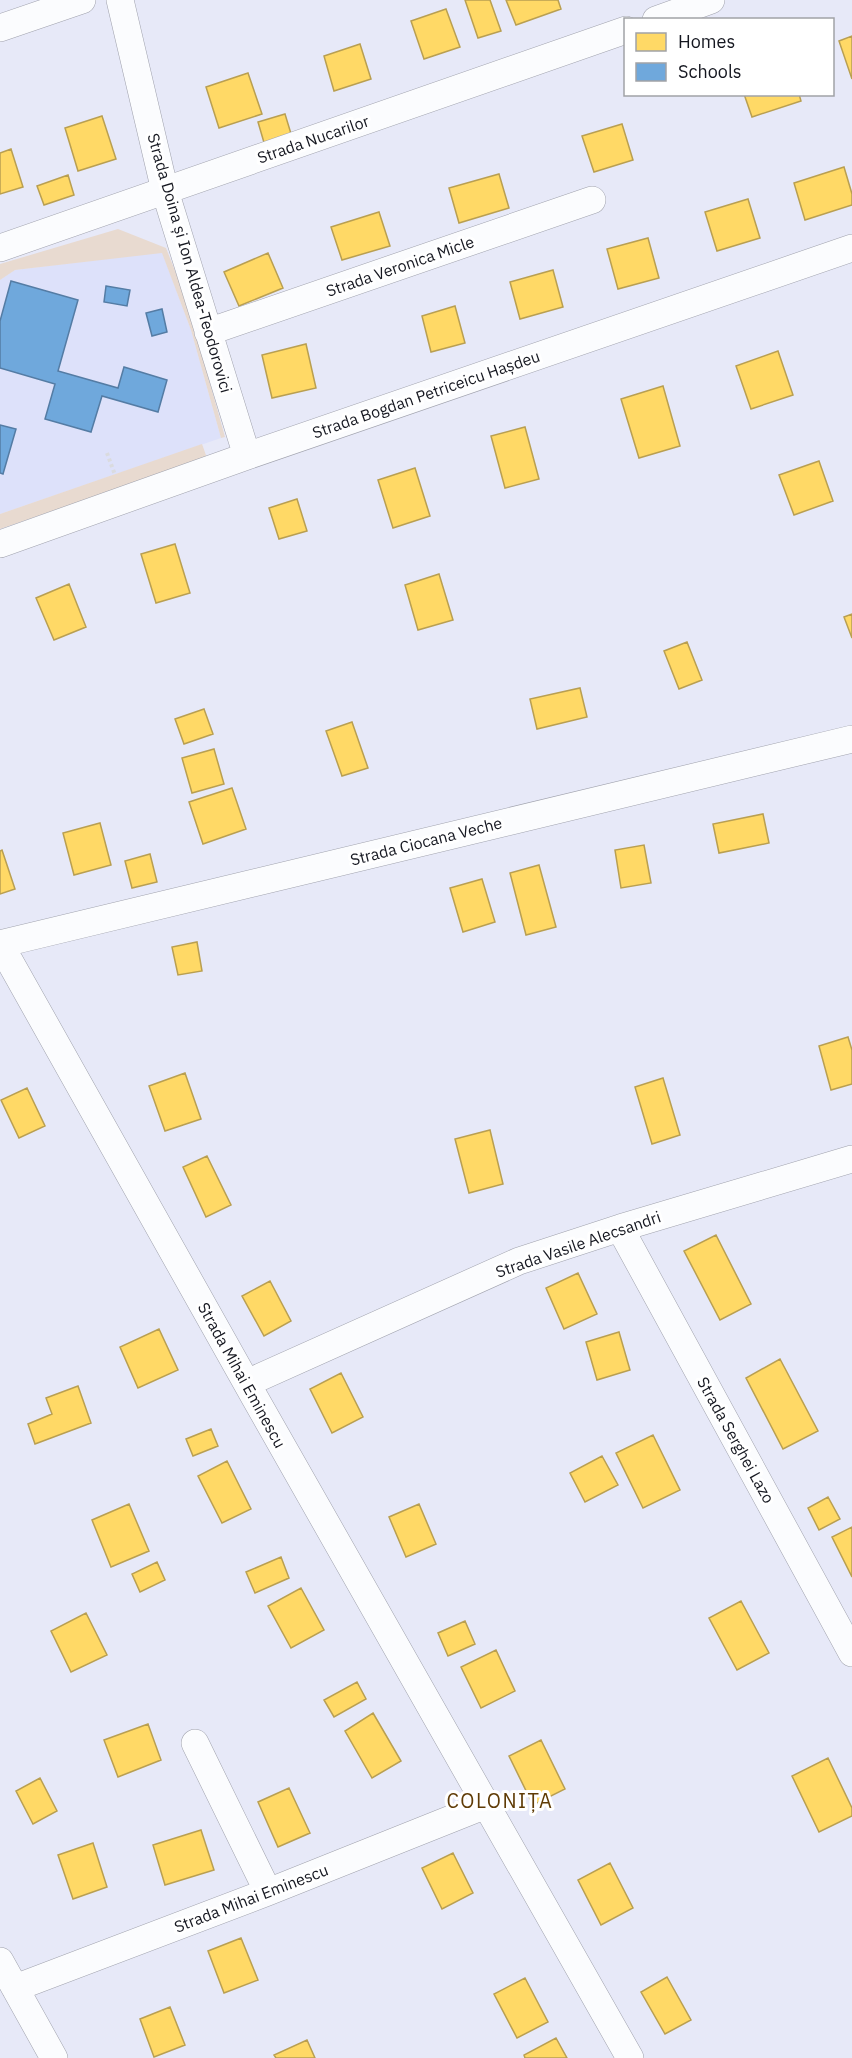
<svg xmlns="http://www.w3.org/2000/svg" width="852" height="2058" font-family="'IBM Plex Sans',sans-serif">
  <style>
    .built { fill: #dde1fa }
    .green { fill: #e8dad0 }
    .homes { fill: #ffd966; stroke: #b99f51; stroke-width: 1.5 }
    .schools { fill: #6fa8dc; stroke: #547ca4; stroke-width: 1.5 }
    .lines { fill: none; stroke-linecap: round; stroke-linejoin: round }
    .minor-casing { stroke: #a0a2ad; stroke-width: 28 }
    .path { stroke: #dadbdf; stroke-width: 4; stroke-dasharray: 3 3; stroke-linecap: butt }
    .minor { stroke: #fbfcfe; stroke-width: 27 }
    .labels { text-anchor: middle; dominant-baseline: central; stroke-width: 6; stroke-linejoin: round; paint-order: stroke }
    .street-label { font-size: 16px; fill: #151720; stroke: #fff }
    .quarter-label { font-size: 20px; letter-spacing: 1.5px; fill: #5f3b06; stroke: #fff }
  </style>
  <rect width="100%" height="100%" fill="#e7e9f8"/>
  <!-- built -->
  <path class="built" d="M 162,252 L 191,330 L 221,438 L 0,514 L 0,280 L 15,270 Z"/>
  <!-- green -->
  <path class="green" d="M 118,229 L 166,248 L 187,301 L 225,437 L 221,438 L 191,330 L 162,253 L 15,270 L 0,280 L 0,264 Z
    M 202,444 L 207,458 L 0,529 L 0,514 Z"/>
  <!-- homes -->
  <path class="homes" d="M 465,0 L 490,0 L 501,31 L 478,38 Z
    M 506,0 L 558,0 L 561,9 L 516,25 Z
    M 446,9 L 460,47 L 424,59 L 411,21 Z
    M 852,36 L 852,79 L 839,41 Z
    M 360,44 L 371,79 L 334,91 L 324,56 Z
    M 248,73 L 262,114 L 219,128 L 206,87 Z
    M 744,94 L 799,94 L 801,101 L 752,117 Z
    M 285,114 L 292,137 L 265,146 L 258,122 Z
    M 102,116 L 116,159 L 78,171 L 65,128 Z
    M 622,124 L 633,160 L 594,172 L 582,136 Z
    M 11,149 L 23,187 L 0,194 L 0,153 Z
    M 844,167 L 852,194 L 852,205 L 805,220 L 794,183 Z
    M 499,174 L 509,208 L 459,223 L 449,188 Z
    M 68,175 L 74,195 L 44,205 L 37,186 Z
    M 748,199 L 760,238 L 717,251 L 705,212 Z
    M 379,212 L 390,246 L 342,260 L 331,227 Z
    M 648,238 L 659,278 L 618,289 L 607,249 Z
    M 268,253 L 283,288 L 239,306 L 224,272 Z
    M 553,270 L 563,307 L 520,319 L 510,282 Z
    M 455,306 L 465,343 L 431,352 L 422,316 Z
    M 306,344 L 316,388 L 272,398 L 262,355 Z
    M 778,351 L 793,395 L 751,409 L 736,366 Z
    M 663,386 L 680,446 L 639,458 L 621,399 Z
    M 525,427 L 539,479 L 505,488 L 491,436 Z
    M 819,461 L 833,501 L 794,515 L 779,475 Z
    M 415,468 L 430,516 L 393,528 L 378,480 Z
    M 297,499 L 307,531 L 279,539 L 269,508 Z
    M 175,544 L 190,593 L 156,603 L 141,554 Z
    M 439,574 L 453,620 L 418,630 L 405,585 Z
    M 69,584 L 86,627 L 54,640 L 36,598 Z
    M 852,614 L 852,638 L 844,617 Z
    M 687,642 L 702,680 L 679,689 L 664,651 Z
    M 580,688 L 587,717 L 537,729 L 530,699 Z
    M 204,709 L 213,734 L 184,744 L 175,719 Z
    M 352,722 L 368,768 L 342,776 L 326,731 Z
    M 214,749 L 224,784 L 192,793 L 182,758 Z
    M 232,788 L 246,829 L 203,844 L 189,802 Z
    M 763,814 L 769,843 L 719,853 L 713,824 Z
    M 100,823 L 111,865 L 74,875 L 63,833 Z
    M 644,845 L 651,883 L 621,888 L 615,850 Z
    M 2,850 L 15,889 L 0,894 L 0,851 Z
    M 150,854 L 157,882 L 132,888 L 125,861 Z
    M 539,865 L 556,927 L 526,935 L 510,873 Z
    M 482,879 L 495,922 L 463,932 L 450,888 Z
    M 197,942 L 202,971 L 178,975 L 172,947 Z
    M 848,1037 L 852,1050 L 852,1084 L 831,1090 L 819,1046 Z
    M 185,1073 L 201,1119 L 165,1131 L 149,1086 Z
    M 663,1078 L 680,1135 L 652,1144 L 635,1087 Z
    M 27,1088 L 45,1126 L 19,1138 L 1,1100 Z
    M 490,1130 L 503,1184 L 469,1193 L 455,1139 Z
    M 207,1156 L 231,1205 L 206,1217 L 183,1167 Z
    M 716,1235 L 751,1304 L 720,1320 L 684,1251 Z
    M 578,1273 L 597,1314 L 564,1329 L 546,1288 Z
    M 270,1281 L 291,1321 L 264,1336 L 242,1296 Z
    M 159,1329 L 178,1370 L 138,1388 L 120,1347 Z
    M 619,1332 L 630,1370 L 597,1380 L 586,1342 Z
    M 780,1359 L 818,1431 L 783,1449 L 746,1378 Z
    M 341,1373 L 363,1417 L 332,1433 L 310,1389 Z
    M 78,1386 L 91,1423 L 35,1444 L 28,1424 L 52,1414 L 46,1398 Z
    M 211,1429 L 218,1446 L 193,1456 L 186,1439 Z
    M 653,1435 L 680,1490 L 643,1508 L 616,1453 Z
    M 602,1456 L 618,1485 L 585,1502 L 570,1473 Z
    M 227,1461 L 251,1509 L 222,1523 L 198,1476 Z
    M 828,1497 L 840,1519 L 819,1530 L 808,1508 Z
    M 129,1504 L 149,1551 L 111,1567 L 92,1520 Z
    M 419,1504 L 436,1544 L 406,1557 L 389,1517 Z
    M 852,1527 L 852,1577 L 832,1537 Z
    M 281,1557 L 289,1578 L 255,1593 L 246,1572 Z
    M 157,1562 L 165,1580 L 140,1592 L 132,1574 Z
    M 301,1588 L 324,1630 L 291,1648 L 268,1606 Z
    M 741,1601 L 769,1653 L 737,1670 L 709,1618 Z
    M 86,1613 L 107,1655 L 71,1672 L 51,1631 Z
    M 465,1621 L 475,1644 L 448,1656 L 438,1633 Z
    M 496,1650 L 515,1691 L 481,1708 L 461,1667 Z
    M 357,1682 L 366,1699 L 334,1717 L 324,1700 Z
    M 373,1713 L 401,1761 L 372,1778 L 345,1731 Z
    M 148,1724 L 161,1760 L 118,1777 L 104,1740 Z
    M 541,1740 L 565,1789 L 533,1805 L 509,1756 Z
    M 828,1758 L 852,1808 L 852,1816 L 819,1832 L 792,1776 Z
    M 40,1778 L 57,1811 L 33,1824 L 16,1791 Z
    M 289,1788 L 310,1833 L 278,1847 L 258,1802 Z
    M 201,1830 L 214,1870 L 165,1885 L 153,1845 Z
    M 93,1843 L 107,1887 L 73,1899 L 58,1855 Z
    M 453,1853 L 473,1893 L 442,1909 L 422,1868 Z
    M 610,1863 L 633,1908 L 601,1925 L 578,1880 Z
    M 241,1938 L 258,1980 L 224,1993 L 208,1951 Z
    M 667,1977 L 691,2020 L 665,2034 L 641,1992 Z
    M 525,1978 L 548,2022 L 517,2038 L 494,1994 Z
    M 170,2007 L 185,2045 L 154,2057 L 140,2019 Z
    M 556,2038 L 567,2058 L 525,2058 L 524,2055 Z
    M 307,2040 L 315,2058 L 276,2058 L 274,2055 Z"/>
  <!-- schools -->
  <path class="schools" d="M 11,281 L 78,300 L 58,371 L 118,388 L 124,367 L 167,380 L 158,412 L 102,396 L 91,432 L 45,419 L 55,384 L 0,368 L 0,321 Z
    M 106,286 L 130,290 L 127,306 L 104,302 Z
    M 162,309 L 167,332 L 152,336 L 146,313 Z
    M 0,425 L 16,429 L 3,474 L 0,473 Z"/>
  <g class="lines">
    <defs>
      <path id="minor" d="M 120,0 L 165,191 L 247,456
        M 656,20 L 711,0
        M 0,28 L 82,0
        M 0,248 L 626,30
        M 208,332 L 592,200
        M 0,544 L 247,456 L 852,248
        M 0,944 L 255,1398 L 630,2058
        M 0,944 L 852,739
        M 620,1228 L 852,1653
        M 247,1383 L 519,1261 L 620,1228 L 852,1159
        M 195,1743 L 268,1892
        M 0,1961 L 54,2058
        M 15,1988 L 268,1892 L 486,1805"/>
    </defs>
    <!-- minor casing -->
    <use href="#minor" class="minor-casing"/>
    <!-- path -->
    <path class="path" d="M 107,453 L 115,475"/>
    <!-- minor -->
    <use href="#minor" class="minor"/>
  </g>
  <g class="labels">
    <!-- street labels -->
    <g class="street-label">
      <text transform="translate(313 139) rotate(-19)">Strada Nucarilor</text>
      <text transform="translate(190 263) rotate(74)">Strada Doina și Ion Aldea-Teodorovici</text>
      <text transform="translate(400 266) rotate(-19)">Strada Veronica Micle</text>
      <text transform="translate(426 394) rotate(-19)">Strada Bogdan Petriceicu Hașdeu</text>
      <text transform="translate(426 841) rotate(-14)">Strada Ciocana Veche</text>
      <text transform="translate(578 1244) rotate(-19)">Strada Vasile Alecsandri</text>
      <text transform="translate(242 1375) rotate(61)">Strada Mihai Eminescu</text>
      <text transform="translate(736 1440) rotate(61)">Strada Serghei Lazo</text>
      <text transform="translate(251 1898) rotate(-21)">Strada Mihai Eminescu</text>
    </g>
    <!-- quarter labels -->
    <g class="quarter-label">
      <text x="500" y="1800">COLONIȚA</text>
    </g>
  </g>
  <!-- legend -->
  <rect x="624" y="18" width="210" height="78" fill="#ffffff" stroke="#a1a2a6" stroke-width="1.5"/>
  <rect x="636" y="33" width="30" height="18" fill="#ffd966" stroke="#a1a2a6" stroke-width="1.5"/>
  <text x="678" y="48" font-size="18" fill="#151720">Homes</text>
  <rect x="636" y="63" width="30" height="18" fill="#6fa8dc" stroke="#a1a2a6" stroke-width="1.5"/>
  <text x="678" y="78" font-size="18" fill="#151720">Schools</text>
</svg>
